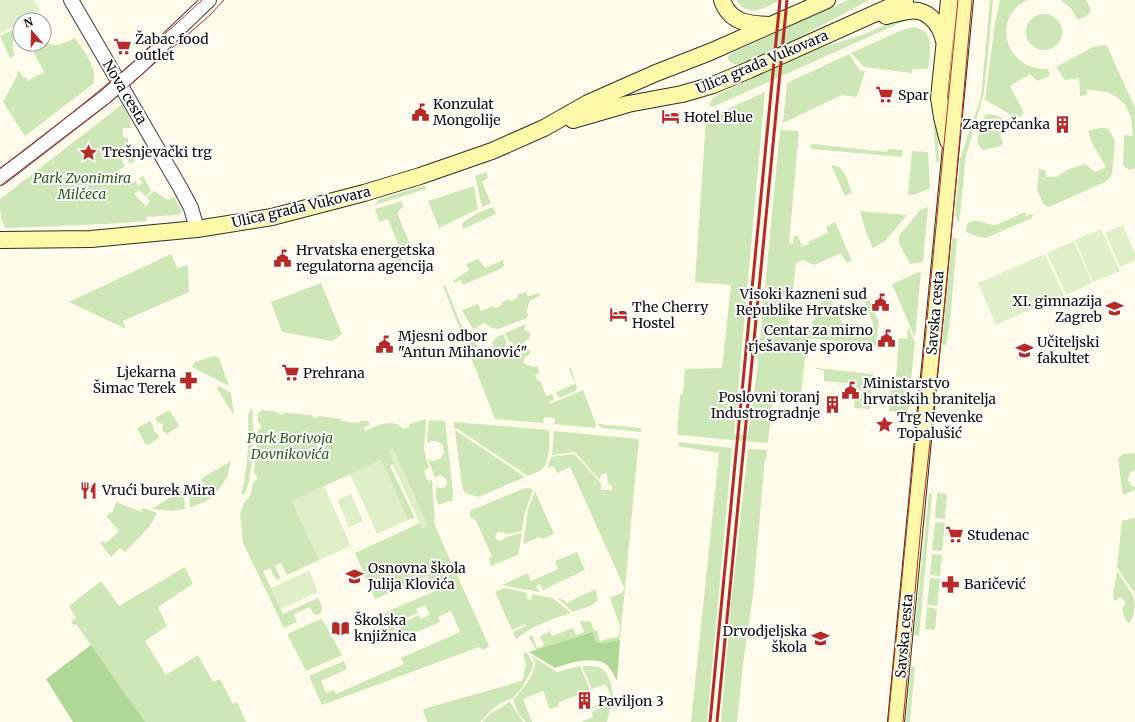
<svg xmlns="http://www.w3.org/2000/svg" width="1135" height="722" font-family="Merriweather,serif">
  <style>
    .green { fill: #cde7b6; fill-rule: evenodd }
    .forest { fill: #afd896 }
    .pitch { fill: #dfefc8 }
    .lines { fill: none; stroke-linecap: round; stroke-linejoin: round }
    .tertiary-casing { stroke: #3f3f3f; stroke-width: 16 }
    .secondary-casing { stroke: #2e2e2e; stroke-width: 18 }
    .tertiary { stroke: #fff; stroke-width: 14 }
    .secondary { stroke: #fdf9a8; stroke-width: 16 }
    .tram { stroke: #b82a28; stroke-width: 1 }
    .rail { stroke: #b82a28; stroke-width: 3 }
    .labels { text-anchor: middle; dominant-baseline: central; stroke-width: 4; stroke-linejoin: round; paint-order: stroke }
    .poi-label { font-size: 14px; fill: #0c0c0c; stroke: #fff; text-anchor: start }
    .street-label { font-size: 14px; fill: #0c0c0c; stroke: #fff }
    .park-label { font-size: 14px; font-style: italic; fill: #28611e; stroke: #fff }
  </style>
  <rect width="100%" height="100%" fill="#fffceb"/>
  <!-- green -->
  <path class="green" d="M 736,0 L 781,0 C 764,8 748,19 736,0 Z
    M 848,0 L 869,0 L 802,36 L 740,64 C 734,64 731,64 728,59 L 728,56 L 734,52 Z
    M 990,0 L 993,0 L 984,93 L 966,156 L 959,224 L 955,215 L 960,159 L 981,97 Z
    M 1000,0 L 1027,0 C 990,19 1006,71 1048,69 L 1050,76 L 1037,81 L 1030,74 L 1010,86 L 1024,113 C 1021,116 1020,118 1015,117 L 985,100 L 995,23 Z
    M 1060,0 L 1086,0 L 1091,10 L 1088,15 L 1078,20 L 1070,7 Z
    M1026 32a18 18 0 1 1 36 0a18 18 0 1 1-36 0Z
    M 905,16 L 908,18 L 902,22 L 717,105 L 712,107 L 709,105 L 712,99 L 719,94 L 817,49 L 862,35 Z
    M 20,26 C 20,37 8,36 15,55 L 10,58 L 0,36 Z
    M 914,27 C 936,31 930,52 928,69 L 913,69 L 912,73 L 864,67 L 851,53 L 902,30 Z
    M 938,31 L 937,110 L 939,162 L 937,162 L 936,160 L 932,103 Z
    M 75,38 C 83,51 99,68 93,84 L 25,136 L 3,102 L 18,74 L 17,72 L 19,71 L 24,78 L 26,77 L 28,81 L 44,72 L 29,44 L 44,44 L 44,40 C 55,50 63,43 75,38 Z
    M 1104,45 L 1107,46 L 1135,108 L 1135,168 L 1130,170 L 1123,166 L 1124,135 L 1133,136 L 1131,117 L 1126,106 L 1118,98 L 1107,92 L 1086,89 L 1087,95 L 1080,96 L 1079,78 L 1065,80 L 1056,67 L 1093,47 Z
    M 849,54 L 860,71 L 865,71 L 857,97 L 842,95 L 783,123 L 787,83 Z
    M 765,92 L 734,434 L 748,435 L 757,372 L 780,130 L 799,131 L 789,243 L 793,244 L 794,236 L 798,236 L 802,246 L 809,244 L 808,242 L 828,233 L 826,227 L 835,222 L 852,261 L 846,262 L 841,253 L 814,265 L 803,260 L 796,263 L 789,325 L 812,329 L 812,322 L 819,314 L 821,298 L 827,294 L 830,297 L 842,323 L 873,326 L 873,323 L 864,300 L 868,298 L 879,322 L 876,345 L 807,338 L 801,394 L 796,399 L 773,396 L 768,443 L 677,435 L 680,395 L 683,394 L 685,369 L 722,368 L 731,285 L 695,282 L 706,119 Z
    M 120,106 L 123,106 L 130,119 L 131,128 L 123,128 L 123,137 L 128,138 L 128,146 L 126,147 L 135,162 L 130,164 L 124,153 L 119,155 L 125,166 L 119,170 L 123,177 L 125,177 L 126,180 L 129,178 L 130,180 L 127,182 L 128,185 L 136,181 L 138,186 L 142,183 L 139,178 L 143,176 L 151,191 L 146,197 L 139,190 L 134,194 L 146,206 L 150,201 L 147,198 L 154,191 L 168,200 L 174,197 L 182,212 L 177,215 L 146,217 L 147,221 C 100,225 53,226 6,228 C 0,221 0,209 0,199 Z
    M 988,114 C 996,114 1004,118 1009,124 C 1002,129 998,135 1003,143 L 1001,146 L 984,150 L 981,149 L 977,141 L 984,116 Z
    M 1100,128 L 1106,128 L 1110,131 L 1115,141 L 1112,174 L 1107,181 L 1049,207 L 1044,205 L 1037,190 L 1039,169 L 1045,170 L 1046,177 L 1056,177 L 1069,169 L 1085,164 L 1095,172 L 1106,167 L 1092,143 L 1088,131 Z
    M 812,144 L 887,152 L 888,149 L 903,150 L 902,157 L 811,149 L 810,146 Z
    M 912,151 L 928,152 L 930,188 L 916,194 L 908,195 Z
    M 831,165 C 845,164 848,183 852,193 L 845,196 Z
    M 487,172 L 488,178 L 482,182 L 491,203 L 482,207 L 475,176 Z
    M 425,185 L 426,189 L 374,205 L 380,199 Z
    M 474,186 L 478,209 L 439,228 L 428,201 Z
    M 402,201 L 403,207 L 397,213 L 410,244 L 400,249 L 388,219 L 379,222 L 375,209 Z
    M 493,207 L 496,214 L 463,229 L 462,226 L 463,222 L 478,213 Z
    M 928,207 L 923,262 L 910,264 L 899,243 L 899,236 L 920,210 Z
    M 860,211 L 907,215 L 885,241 L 873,248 L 866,232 Z
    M 1025,212 L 1026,216 L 1033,214 L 1032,218 L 986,238 L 978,237 L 966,232 L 967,224 C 976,216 985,226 996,225 Z
    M 954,238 L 957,239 L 950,321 L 946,345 L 942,344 L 952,239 Z
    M 418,243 L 421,244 L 423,247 L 400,258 L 404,268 L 396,268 L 392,256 Z
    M 171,254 L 177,268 L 188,265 L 189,292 L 123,321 L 126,329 L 69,302 Z
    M 478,259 L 485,268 L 503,260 L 504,266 L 502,268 L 463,285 L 461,280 L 453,283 L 453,281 L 469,270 L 466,264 Z
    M 921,271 L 915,338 L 892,284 Z
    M 321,283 L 342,334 L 332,341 L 282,332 L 271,302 Z
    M 445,285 C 455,306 459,329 477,345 C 484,351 493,355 500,360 L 509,350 L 513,350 L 514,348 L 521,348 L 531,351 L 529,355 L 525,357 L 523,363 L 533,367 L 537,366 L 540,373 L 535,375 L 538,381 L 540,380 L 546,396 L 552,394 L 554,399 L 549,402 L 550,404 L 583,390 L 596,424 L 595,428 L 554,424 L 555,418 L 544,417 L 543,423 L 495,419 L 443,286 Z
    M 526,292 L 528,296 L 539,293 L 540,296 L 530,300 L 526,313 L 528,314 L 527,318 L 498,329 L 492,328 L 484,323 L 476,328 L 472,328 L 462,310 L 478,304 L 481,311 L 494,306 L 495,308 L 502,305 L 501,303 L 509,299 L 510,301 L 518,298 L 517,295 Z
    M 526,324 L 524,330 L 531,333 L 529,339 L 525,341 L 523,345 L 514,345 L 512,342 L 509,342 L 505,333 Z
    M 908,327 L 915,343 L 911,379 L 896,377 L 899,338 L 907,339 Z
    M 503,334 L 507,343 L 505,345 L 506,349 L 502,355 C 490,347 489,340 503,334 Z
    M 214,356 L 219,358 L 229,386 L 192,367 L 195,362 Z
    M 571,368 L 577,388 L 575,391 L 559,398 L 556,392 L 575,384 L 569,369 Z
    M 816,368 L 873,374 L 870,409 L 854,408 L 856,384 L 824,381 L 824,370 L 815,369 Z
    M 892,382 L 910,383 L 908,413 L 889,411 Z
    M 219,386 L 231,393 L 234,416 L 217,388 Z
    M 252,407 C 254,431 254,472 245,494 L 241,494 C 248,468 249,440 248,414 Z
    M 262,410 L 277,412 L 281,415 L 285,413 L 311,415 L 314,418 L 317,418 L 319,416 L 341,419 L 341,421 L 360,423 L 360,421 L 369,421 L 369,425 L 364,427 L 365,431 C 376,426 394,417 403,429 L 409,427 L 410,424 L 426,419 L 424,449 L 429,469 L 426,469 L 424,471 L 427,480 L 430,481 L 432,479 L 435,526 L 489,646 L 483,650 L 479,647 L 322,705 L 309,676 L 344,661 L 347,669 L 321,681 L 326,693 L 333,690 L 336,694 L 404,664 L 401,658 L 460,632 L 451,611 L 438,617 L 440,622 L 394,642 L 393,639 L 400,624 L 419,615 L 420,619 L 430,615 L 425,605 L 416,609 L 418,613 L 397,622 L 392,636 L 382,614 L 435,591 L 428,576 L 375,599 L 355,553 L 420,523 L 393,464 L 390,466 L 415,518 L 408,520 L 381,460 L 292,501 L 319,560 L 287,575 L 281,563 L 275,566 L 281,579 L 276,580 L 270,568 L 263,571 L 283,614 L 318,598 C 321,604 324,608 320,614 L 316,615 L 313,613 L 310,607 L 294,614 L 297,622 L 284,628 L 243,543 L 240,514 L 244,503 L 250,496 L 253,483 L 257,479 L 257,475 L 254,473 L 258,431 L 258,429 L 261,428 L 261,425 L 258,422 L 258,413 ZM 389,450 L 428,526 L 423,528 Z
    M 167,411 L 170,411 L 179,425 L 178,427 L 167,434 L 162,430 L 163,424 L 158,423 L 155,418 Z
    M 429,420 L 445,421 L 453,492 L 453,497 L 451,502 L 449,501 L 439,505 L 436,499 L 436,487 C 447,492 452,477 439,475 L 435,478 L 428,459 L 432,461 C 451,460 445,434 427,443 Z
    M 150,421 L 153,425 L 153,430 C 156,434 159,433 159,438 L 148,445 L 145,444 L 137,428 Z
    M 454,422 L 549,430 C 550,439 550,463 542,469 C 539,472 532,474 528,476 L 458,429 L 454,428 Z
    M 597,424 L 641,428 L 641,432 L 602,428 Z
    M 455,430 L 525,477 L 479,497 L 468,494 L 464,492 L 462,486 Z
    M 554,431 L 639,439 L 620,640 L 599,643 L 596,642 L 591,632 L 536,650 L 529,637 L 532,635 L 537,648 L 544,645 L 540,636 L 549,632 L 547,626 L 552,636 L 573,628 L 576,635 L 584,632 L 580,621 L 584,621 L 591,622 L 594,631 L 597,630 L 600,641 L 619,636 L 620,626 L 610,598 L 623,592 L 624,587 L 570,467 L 557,473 L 554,466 L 548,468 L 551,457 L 574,454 L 601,483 L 601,490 L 612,490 L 612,485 L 608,484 L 607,474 L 601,474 L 600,480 L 575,452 L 552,455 Z
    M 679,442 L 732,448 L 707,722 L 691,722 L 719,453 L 678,446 Z
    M 748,449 L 767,450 L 767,458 L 765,458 L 753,595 L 743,664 L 737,722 L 721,722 L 731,605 Z
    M 1135,453 L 1135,470 L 1130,473 L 1128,480 L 1131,485 L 1135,487 L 1135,490 L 1123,495 L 1118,459 L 1123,454 Z
    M 231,461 L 227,478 L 217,492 L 201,481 L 202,478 Z
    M 197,486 L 213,496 L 206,501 L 190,508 L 189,490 Z
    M 527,488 L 532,489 L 533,490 L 524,515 L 522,531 L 506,534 L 503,532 L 498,532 L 495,536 L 497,540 C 501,542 503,540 506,537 L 522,533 L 518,555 L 491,566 L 489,559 L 492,557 L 477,523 L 475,520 L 470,517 L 470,511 L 522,489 Z
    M 180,491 L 184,491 L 185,509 L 171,511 L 152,509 Z
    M 535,491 L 554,534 L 542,539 L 540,537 L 523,544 L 528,510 Z
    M 929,493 L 932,494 L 919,636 L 914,635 Z
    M 937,493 L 947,494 L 945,519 L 935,518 Z
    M 116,502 L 141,512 L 143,508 L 157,513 L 150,526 L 125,552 L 120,548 L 111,557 L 100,543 L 103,541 L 106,543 L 119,531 L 106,516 L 113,511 Z
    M 1135,518 L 1135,594 L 1117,567 L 1122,521 Z
    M 935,522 L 945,523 L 942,551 L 932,550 Z
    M 577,552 L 585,570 L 543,590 L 540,584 L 536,586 L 539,592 L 502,585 L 528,573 L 531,581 L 558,569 L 555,561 Z
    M 932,554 L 942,555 L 940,576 L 930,575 Z
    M 185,567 L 193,584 L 158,607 L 167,626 L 145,641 L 166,675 L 198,655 L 213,682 L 220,679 L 233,704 L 237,702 L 246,722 L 145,722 L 76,624 L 73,625 L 71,621 L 76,618 L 69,606 L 101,581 L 119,606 Z
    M 1117,571 C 1122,580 1130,589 1134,598 C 1135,605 1135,620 1128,623 L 1124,616 L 1122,609 L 1126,603 L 1121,597 L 1114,601 L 1113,596 Z
    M 930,578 L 940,579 L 937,606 L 927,605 Z
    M 504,588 L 527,593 L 526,599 L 531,600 L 532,594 L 553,598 L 571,613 C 550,620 533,625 516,639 L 513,632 L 526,626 L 525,624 L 512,630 L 495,592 Z
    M 596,589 L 598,601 L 590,606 L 573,612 L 557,598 L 564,600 L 566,603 Z
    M 927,607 L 937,609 L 935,630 L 925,629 Z
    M 321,619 L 325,624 L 342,655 L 306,671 L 287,634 Z
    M 523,653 L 527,653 L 533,663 L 533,668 L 521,689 L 513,698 L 501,703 L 490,711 L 480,722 L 427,722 L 423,709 L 522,681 L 526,665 Z
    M 530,655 L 557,672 L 580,666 L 590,690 L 558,703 L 559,706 L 550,709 L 543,691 L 523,699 L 532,722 L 526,722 L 519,715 L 513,700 C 520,693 536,674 535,663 C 535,660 532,657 530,655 Z
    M 582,666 C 588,666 596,666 601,668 C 609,672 614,692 613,700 C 611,708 608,715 607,722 L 581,722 L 593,717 L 592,712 L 605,706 L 604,704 L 584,712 L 583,711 L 612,699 L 606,684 L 592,689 Z
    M 911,667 L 915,667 L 910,722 L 906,722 Z
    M 510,702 L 523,722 L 482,722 L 491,713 Z"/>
  <!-- forest -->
  <path class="forest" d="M 592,632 L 596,642 L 599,643 L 620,640 L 617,681 C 614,675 611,669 607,665 C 594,655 568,663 555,668 L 529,652 Z
    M 91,645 L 145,722 L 73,722 L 46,679 Z"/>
  <!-- pitch -->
  <path class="pitch" d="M 0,0 L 34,0 L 40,11 L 24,20 L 20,20 L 20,22 L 0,34 Z
    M 1123,225 L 1135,254 L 1135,260 L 1120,267 L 1105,233 Z
    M 1101,229 L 1120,271 L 1093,282 L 1075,240 Z
    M 1074,241 L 1092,283 L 1066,295 L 1047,253 Z
    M 1045,254 L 1064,295 L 996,325 L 978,283 Z
    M 393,448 L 428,526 L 423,528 L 388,450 Z
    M 381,460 L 408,520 L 377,534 L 350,474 Z
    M 324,486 L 351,546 L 319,560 L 292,501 Z
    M 351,494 L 363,521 L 349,527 L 337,500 Z
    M 309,571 L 318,592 L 281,609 L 271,588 Z"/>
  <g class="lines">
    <defs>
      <path id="tertiary" d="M 71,0 L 181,189 L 191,208 L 197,229
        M 0,178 L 105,97 L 138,68 L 209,0"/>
      <path id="secondary" d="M 722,0 C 730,23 748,24 769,25
        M 886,16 C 893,14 900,12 908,11 C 927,8 940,23 944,41
        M 573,120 L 628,104 L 682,94 L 713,85 L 749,70 L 905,0
        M 948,141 L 942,117 L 939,98 L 949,0
        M 0,240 L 91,239 L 197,229 L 272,217 L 364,193 L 420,176 L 492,151 L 544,128 L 588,103 L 656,73 L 710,52 L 827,0
        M 896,722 L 965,0"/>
    </defs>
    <!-- tertiary casing -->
    <use href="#tertiary" class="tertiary-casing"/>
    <!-- secondary casing -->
    <use href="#secondary" class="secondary-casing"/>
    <!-- tertiary -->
    <use href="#tertiary" class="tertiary"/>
    <!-- secondary -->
    <use href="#secondary" class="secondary"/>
    <!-- tram -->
    <path class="tram" d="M 0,168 C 22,153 42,137 63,120 C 111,82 157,42 202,0
      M 0,186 L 109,103 L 210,15 L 224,0
      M 888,722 L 958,0
      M 903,722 L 921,526 L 946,293 L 972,0"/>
    <!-- rail -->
    <path class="rail" d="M 710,722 L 780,0
      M 717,722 L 787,0"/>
  </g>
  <!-- icons -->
  <defs>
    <symbol id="supermarket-bare" viewBox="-9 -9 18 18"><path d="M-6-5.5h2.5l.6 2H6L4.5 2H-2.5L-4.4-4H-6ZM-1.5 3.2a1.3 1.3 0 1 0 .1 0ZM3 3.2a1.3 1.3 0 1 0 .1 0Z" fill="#b82a28" stroke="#fff" stroke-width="2.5" paint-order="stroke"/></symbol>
    <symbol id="civic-bare" viewBox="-9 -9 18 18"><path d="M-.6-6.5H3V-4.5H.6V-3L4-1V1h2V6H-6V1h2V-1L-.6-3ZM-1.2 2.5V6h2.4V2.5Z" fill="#b82a28" stroke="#fff" stroke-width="2.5" paint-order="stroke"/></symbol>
    <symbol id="hotel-bare" viewBox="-9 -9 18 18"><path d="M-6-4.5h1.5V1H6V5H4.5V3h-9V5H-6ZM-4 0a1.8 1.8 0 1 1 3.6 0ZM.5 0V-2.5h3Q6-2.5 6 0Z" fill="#b82a28" stroke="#fff" stroke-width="2.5" paint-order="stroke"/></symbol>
    <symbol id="building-bare" viewBox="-9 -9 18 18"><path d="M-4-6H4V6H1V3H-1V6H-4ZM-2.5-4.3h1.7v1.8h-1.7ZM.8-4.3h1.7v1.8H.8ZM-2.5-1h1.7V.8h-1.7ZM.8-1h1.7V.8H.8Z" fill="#b82a28" stroke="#fff" stroke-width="2.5" paint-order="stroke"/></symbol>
    <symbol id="sight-bare" viewBox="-9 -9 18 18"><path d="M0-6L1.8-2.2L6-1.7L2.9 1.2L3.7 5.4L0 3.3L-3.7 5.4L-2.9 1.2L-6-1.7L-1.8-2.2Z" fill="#b82a28" stroke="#fff" stroke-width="2.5" paint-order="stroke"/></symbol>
    <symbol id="school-bare" viewBox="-9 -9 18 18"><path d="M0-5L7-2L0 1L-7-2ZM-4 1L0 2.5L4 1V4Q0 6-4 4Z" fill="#b82a28" stroke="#fff" stroke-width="2.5" paint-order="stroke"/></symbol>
    <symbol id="university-bare" viewBox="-9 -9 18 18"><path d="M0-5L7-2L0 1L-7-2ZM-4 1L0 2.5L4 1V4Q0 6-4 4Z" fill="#b82a28" stroke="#fff" stroke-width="2.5" paint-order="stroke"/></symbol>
    <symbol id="pharmacy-bare" viewBox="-9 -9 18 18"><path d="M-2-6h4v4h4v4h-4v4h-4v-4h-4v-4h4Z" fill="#b82a28" stroke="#fff" stroke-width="2.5" paint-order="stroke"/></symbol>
    <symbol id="restaurant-bare" viewBox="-9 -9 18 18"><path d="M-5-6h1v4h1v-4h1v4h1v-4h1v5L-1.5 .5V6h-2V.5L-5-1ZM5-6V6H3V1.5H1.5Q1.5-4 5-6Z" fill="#b82a28" stroke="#fff" stroke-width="2.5" paint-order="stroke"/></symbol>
    <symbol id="library-bare" viewBox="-9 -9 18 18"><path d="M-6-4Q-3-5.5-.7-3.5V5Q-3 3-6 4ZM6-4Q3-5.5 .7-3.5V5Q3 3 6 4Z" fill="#b82a28" stroke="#fff" stroke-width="2.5" paint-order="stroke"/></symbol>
  </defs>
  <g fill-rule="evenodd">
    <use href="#supermarket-bare" x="110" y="34" width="25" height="25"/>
    <use href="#supermarket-bare" x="872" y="82" width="25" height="25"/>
    <use href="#civic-bare" x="408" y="100" width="25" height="25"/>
    <use href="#hotel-bare" x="658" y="104" width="25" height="25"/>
    <use href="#building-bare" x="1050" y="112" width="25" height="25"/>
    <use href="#sight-bare" x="76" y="140" width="25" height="25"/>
    <use href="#civic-bare" x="270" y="246" width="25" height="25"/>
    <use href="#civic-bare" x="868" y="290" width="25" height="25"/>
    <use href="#school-bare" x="1102" y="296" width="25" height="25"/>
    <use href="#hotel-bare" x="606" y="302" width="25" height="25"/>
    <use href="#civic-bare" x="874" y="326" width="25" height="25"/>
    <use href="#civic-bare" x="372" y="332" width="25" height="25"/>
    <use href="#university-bare" x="1012" y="338" width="25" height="25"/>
    <use href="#supermarket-bare" x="278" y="360" width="25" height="25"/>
    <use href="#pharmacy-bare" x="176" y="368" width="25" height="25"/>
    <use href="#civic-bare" x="838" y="378" width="25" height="25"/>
    <use href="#building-bare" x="820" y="392" width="25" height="25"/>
    <use href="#sight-bare" x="872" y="412" width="25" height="25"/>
    <use href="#restaurant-bare" x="76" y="478" width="25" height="25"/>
    <use href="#supermarket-bare" x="942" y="522" width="25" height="25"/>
    <use href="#school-bare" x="342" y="564" width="25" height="25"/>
    <use href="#pharmacy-bare" x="938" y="572" width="25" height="25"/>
    <use href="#library-bare" x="328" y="616" width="25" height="25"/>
    <use href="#school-bare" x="808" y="626" width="25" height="25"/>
    <use href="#building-bare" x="572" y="688" width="25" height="25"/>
  </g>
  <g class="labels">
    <!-- poi labels -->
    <g class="poi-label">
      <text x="135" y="39">Žabac food<tspan x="135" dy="16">outlet</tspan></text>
      <text x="898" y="95">Spar</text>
      <text x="433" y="104">Konzulat<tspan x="433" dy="16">Mongolije</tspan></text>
      <text x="684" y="117">Hotel Blue</text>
      <text x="1050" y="124" text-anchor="end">Zagrepčanka</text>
      <text x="102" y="152">Trešnjevački trg</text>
      <text x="296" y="250">Hrvatska energetska<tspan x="296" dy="16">regulatorna agencija</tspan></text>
      <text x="867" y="294" text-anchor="end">Visoki kazneni sud<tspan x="867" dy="16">Republike Hrvatske</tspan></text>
      <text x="1102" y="301" text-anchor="end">XI. gimnazija<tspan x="1102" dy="16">Zagreb</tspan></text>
      <text x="632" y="307">The Cherry<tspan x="632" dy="16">Hostel</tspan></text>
      <text x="873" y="330" text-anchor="end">Centar za mirno<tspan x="873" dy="16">rješavanje sporova</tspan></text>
      <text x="398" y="336">Mjesni odbor<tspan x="398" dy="16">"Antun Mihanović"</tspan></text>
      <text x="1037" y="342">Učiteljski<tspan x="1037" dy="16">fakultet</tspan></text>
      <text x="176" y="372" text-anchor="end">Ljekarna<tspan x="176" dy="16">Šimac Terek</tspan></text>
      <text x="303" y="373">Prehrana</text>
      <text x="863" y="383">Ministarstvo<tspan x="863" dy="16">hrvatskih branitelja</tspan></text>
      <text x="820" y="397" text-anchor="end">Poslovni toranj<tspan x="820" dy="16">Industrogradnje</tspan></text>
      <text x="897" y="417">Trg Nevenke<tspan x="897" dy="16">Topalušić</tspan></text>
      <text x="102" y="490">Vrući burek Mira</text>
      <text x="967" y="535">Studenac</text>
      <text x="368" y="568">Osnovna škola<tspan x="368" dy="16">Julija Klovića</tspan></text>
      <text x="964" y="584">Baričević</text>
      <text x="354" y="620">Školska<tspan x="354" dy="16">knjižnica</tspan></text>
      <text x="807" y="631" text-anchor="end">Drvodjeljska<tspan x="807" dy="16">škola</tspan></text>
      <text x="598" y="701">Paviljon 3</text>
    </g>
    <!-- street labels -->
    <g class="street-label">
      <text transform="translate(762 62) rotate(-23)">Ulica grada Vukovara</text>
      <text transform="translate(125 92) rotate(59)">Nova cesta</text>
      <text transform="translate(301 207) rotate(-13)">Ulica grada Vukovara</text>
      <text transform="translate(935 313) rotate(-85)">Savska cesta</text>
      <text transform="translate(904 636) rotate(-85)">Savska cesta</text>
    </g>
    <!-- park labels -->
    <g class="park-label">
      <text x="82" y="178">Park Zvonimira<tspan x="82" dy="16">Milčeca</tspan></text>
      <text x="290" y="438">Park Borivoja<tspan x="290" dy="16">Dovnikovića</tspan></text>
    </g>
  </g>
  <!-- north arrow -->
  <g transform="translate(32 32) rotate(340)"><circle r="19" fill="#ffffff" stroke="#9e9e9e"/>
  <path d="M0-3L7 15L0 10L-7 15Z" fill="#b82a28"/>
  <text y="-6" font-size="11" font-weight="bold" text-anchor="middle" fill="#0c0c0c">N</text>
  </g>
</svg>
